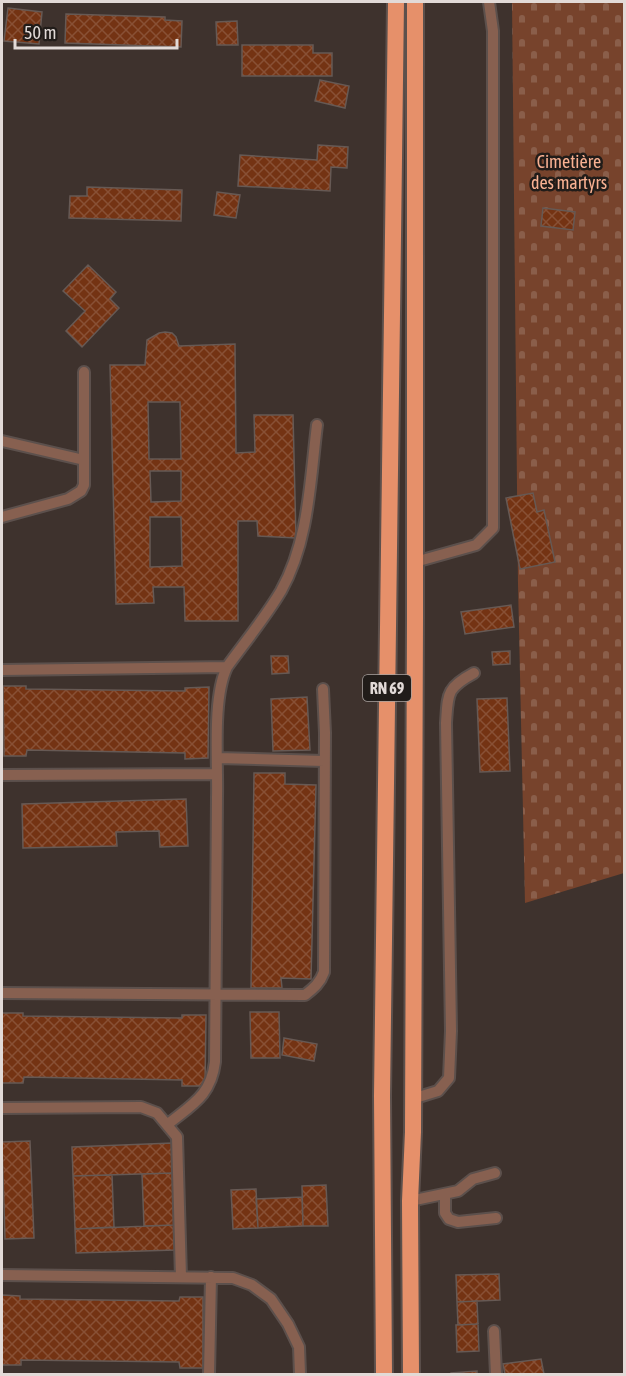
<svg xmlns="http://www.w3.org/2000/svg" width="626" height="1376" font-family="'Asap Condensed',sans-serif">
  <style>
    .cemetery { fill: url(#cemetery-stones) }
    .building { fill: url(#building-cross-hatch); stroke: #665954; stroke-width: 1.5; fill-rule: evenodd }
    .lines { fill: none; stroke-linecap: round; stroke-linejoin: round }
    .service-casing { stroke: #5c504c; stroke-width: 14 }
    .trunk-casing { stroke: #5c504c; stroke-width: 20 }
    .service { stroke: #876050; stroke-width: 10 }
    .trunk { stroke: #e6906a; stroke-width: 16 }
    .labels { text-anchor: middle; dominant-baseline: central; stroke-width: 5; stroke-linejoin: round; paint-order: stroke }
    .shield { fill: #211c19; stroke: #a8a19e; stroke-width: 1.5 }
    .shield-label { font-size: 16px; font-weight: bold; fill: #e2dad7 }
    .park-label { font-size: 18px; fill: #f9b192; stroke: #211c19 }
  </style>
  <defs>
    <pattern id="cemetery-stones" width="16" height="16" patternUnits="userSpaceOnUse" patternTransform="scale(1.5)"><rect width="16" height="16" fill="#77432c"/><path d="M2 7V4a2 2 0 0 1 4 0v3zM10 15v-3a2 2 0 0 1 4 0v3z" fill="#8a5e4a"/></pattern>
    <pattern id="building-cross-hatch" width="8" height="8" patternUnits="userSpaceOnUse" patternTransform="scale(1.5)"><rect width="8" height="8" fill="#743313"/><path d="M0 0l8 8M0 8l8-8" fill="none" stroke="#885035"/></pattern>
  </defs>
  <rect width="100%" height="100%" fill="#3e322d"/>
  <!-- cemetery -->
  <path class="cemetery" d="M 512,2 L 624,2 L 624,873 L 525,903 L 518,583 Z"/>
  <!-- building -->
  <path class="building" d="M 8,8 L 42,12 L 39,44 L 4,41 Z
    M 66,14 L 165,17 L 165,20 L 182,21 L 181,47 L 65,43 Z
    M 237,21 L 238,45 L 217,45 L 216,22 Z
    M 242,45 L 313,45 L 313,53 L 332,53 L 332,76 L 242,76 Z
    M 320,80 L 349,86 L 345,108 L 315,101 Z
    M 318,145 L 348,147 L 347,168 L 331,167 L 330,191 L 238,186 L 240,155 L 317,160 Z
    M 87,187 L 182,190 L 181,221 L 69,218 L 70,196 L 87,196 Z
    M 217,192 L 240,195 L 236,218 L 214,215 Z
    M 543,208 L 575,212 L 573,230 L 541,226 Z
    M 88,265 L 116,292 L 110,299 L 119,308 L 82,347 L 66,331 L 85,311 L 63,291 Z
    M 165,332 L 172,333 L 176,337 L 179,346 L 235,344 L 236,453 L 255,452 L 254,415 L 293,415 L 296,538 L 258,536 L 257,521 L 238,521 L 238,621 L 185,621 L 184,587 L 153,587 L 154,603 L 116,604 L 110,365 L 145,365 L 147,340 L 159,333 ZM 148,402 L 180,402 L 181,459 L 149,459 ZM 150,471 L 181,471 L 181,501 L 151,502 ZM 150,517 L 181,517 L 182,566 L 150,567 Z
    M 533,493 L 537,512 L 544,510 L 555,562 L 520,569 L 506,498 Z
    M 511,605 L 514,627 L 465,634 L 461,612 Z
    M 510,651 L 510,664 L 493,665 L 492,652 Z
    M 271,656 L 288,656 L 289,673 L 272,674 Z
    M 3,686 L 26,686 L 26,689 L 185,691 L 185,688 L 209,687 L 208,758 L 185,759 L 185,753 L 27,750 L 26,756 L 4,756 Z
    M 307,697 L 310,750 L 273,751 L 271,699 Z
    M 507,698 L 510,771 L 480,772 L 477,699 Z
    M 254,773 L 285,773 L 285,784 L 316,785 L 311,979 L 281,978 L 282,988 L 251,988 Z
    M 186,799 L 188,846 L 160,847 L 159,831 L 116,832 L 117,846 L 23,848 L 22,804 Z
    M 250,1012 L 279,1012 L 280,1058 L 251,1058 Z
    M 2,1013 L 23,1013 L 23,1016 L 182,1018 L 182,1015 L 206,1015 L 205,1086 L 182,1086 L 182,1080 L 24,1077 L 23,1083 L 2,1083 Z
    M 284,1038 L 317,1044 L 314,1061 L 282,1055 Z
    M 30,1141 L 34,1238 L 5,1239 L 2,1142 Z
    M 172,1143 L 173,1173 L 73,1176 L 72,1147 Z
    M 173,1173 L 175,1225 L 144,1226 L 142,1174 Z
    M 112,1175 L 114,1227 L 75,1229 L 73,1176 Z
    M 326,1185 L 328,1226 L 303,1226 L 302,1186 Z
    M 256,1189 L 258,1228 L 233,1229 L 231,1190 Z
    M 302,1197 L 303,1226 L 258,1228 L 256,1199 Z
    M 174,1225 L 175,1250 L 76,1253 L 75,1229 Z
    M 499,1274 L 500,1300 L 457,1302 L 456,1275 Z
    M 2,1295 L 20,1296 L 20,1299 L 179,1301 L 180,1297 L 203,1297 L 203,1368 L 180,1368 L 179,1362 L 21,1360 L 21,1365 L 2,1365 Z
    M 477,1301 L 478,1324 L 458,1325 L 457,1302 Z
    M 478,1324 L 479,1351 L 457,1352 L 456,1325 Z
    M 541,1359 L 544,1374 L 505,1374 L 503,1364 Z
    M 477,1371 L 477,1374 L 451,1374 L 451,1373 Z"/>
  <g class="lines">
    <defs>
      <path id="service" d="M 2,441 L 84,460
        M 2,517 L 68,499 L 81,491 L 84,485 L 84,372
        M 415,562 L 476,545 L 493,528 L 493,31 L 489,2
        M 2,670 L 227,667
        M 218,758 L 324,761
        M 2,775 L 217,774
        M 2,993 L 305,995 C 314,988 320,983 324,972 L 325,733 L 323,689
        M 412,1099 L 438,1091 L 449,1078 L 451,1031 L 446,723 C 448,694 446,688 474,673
        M 2,1108 L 141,1107 L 157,1113 L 177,1137 L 181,1277
        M 168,1124 C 193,1104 211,1095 215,1062 C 216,974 217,886 217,797 C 218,762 212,698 227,667 C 245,642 265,618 281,591 C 309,541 310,481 317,425
        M 445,1194 L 445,1213 L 449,1219 L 458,1222 L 496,1218
        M 410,1201 L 458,1191 L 473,1179 L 495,1173
        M 2,1275 L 233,1278 L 252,1285 L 271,1299 L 288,1324 L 299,1347 L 300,1374
        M 494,1331 L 496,1374
        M 209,1374 L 211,1277"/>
      <path id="trunk" d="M 384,1374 L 382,1096 L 396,2
        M 411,1374 L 410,1201 L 413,1132 L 415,619 L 415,2"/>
    </defs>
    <!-- service casing -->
    <use href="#service" class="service-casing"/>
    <!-- trunk casing -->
    <use href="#trunk" class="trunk-casing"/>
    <!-- service -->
    <use href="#service" class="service"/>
    <!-- trunk -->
    <use href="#trunk" class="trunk"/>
  </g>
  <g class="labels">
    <!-- shield labels -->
    <rect class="shield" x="363" y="675" width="48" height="26" rx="4.5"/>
    <g class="shield-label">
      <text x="387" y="688">RN 69</text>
    </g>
    <!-- park labels -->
    <g class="park-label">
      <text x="569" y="161">Cimetière<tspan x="569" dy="21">des martyrs</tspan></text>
    </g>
  </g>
  <!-- border -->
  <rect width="626" height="1376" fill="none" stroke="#e2dad7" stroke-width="6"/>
  <!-- scale -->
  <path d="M15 39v9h162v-9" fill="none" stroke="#e2dad7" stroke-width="3"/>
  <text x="24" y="39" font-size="18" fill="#e2dad7" stroke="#211c19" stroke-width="4.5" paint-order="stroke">50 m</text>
</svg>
